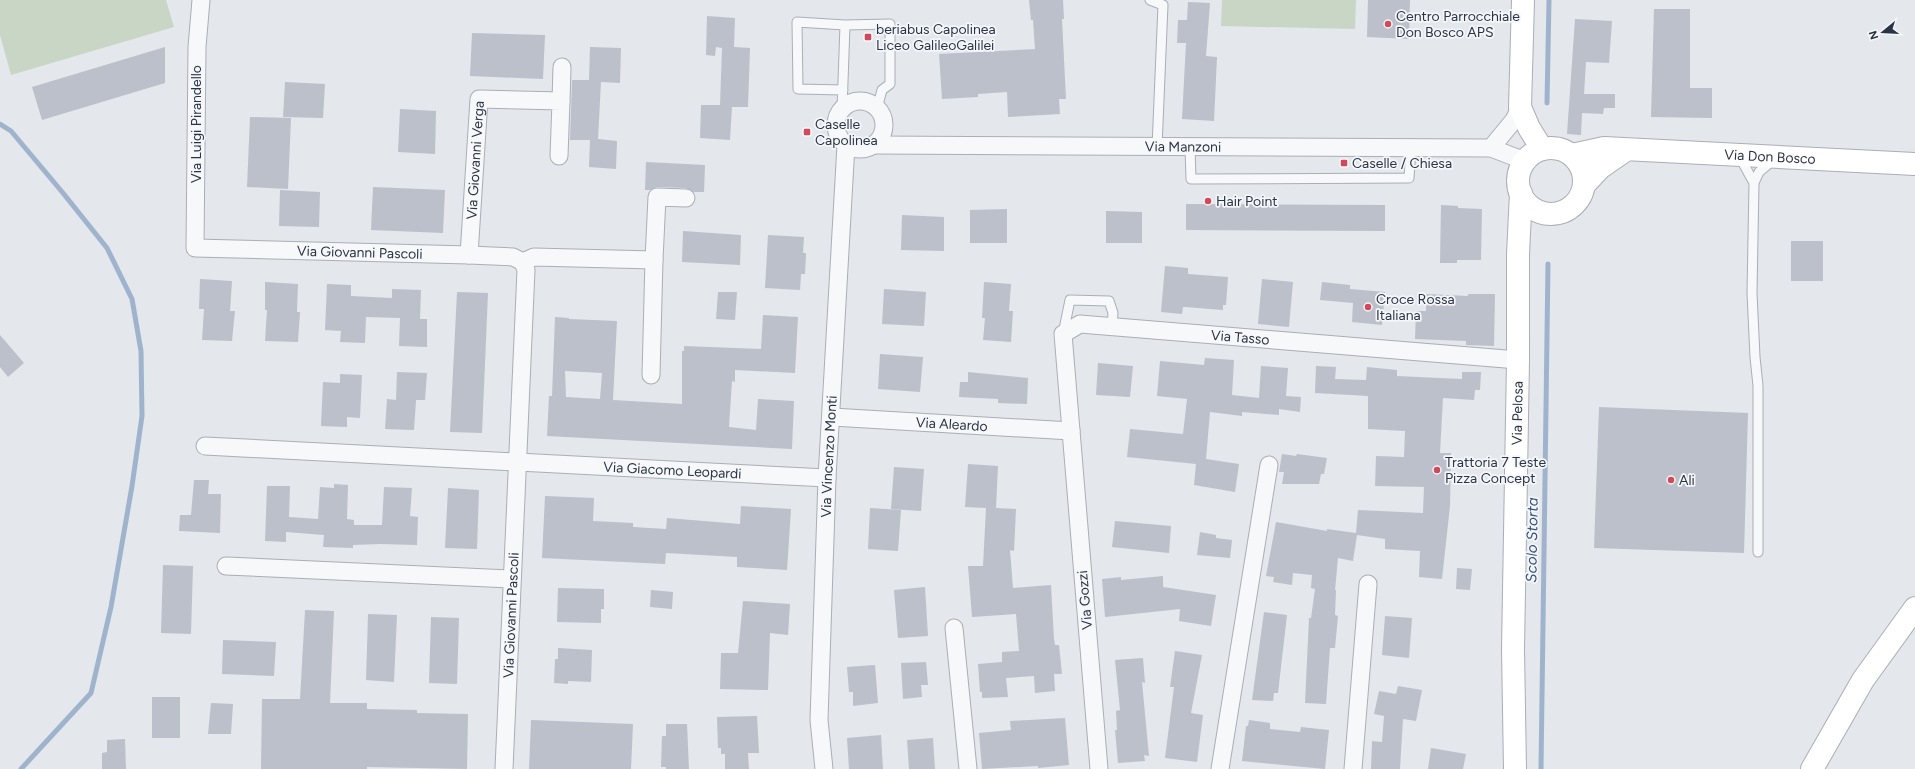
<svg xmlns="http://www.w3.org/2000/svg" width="1915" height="769" font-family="Figtree,sans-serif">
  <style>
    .green { fill: #c9d6c5 }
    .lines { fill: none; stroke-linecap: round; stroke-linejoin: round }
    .stream { stroke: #9fb4cc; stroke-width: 5 }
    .building { fill: #bbc0ca; fill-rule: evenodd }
    .lane-casing { stroke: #a9aeb7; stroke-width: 11 }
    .street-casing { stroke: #a9aeb7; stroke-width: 19 }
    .secondary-casing { stroke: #a9aeb7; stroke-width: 24 }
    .lane { stroke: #f7f8fa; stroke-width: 9 }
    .street { stroke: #f7f8fa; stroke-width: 17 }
    .secondary { stroke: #fff; stroke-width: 22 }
    .poi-dot { fill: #d1495b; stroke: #f4f6f9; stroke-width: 1.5 }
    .labels { text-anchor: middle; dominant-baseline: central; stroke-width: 3.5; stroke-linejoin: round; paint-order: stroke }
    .poi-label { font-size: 14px; fill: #2b3445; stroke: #f4f6f9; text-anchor: start }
    .street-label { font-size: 14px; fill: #2b3445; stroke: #f4f6f9 }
    .water-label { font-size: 15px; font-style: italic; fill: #34527a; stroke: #f4f6f9 }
  </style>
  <rect width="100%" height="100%" fill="#e4e7ec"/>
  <!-- green -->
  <path class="green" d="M 0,0 L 166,0 L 174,27 L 11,75 L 0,35 Z
    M 1222,0 L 1356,0 L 1355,29 L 1221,26 Z"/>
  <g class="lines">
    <!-- stream -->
    <path class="stream" d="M 1547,103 L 1549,0
      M 0,124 L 11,131 L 63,193 L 107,248 L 132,299 L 141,351 L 142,416 L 132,486 L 111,607 L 91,693 L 21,769
      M 1541,769 L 1548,264"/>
  </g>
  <!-- building -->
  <path class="building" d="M 1029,0 L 1063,0 L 1064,19 L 1062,19 L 1066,99 L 1059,99 L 1060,114 L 1008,117 L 1007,92 L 978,94 L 978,97 L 942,99 L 939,54 L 1035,49 L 1033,20 L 1031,20 Z
    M 1368,0 L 1410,0 L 1409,39 L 1367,37 Z
    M 1188,2 L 1210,3 L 1206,56 L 1217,57 L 1214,121 L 1182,119 L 1186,43 L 1177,43 L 1178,20 L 1187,20 Z
    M 1654,9 L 1690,9 L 1690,88 L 1712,88 L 1712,118 L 1651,117 Z
    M 707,16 L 735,18 L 734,47 L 750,48 L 748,107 L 732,107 L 730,140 L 700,138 L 701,105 L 720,105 L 722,48 L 716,47 L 715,56 L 706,55 Z
    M 1575,19 L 1612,21 L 1609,63 L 1586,62 L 1584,94 L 1615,94 L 1615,108 L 1604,108 L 1603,114 L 1582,113 L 1581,135 L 1567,134 Z
    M 472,33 L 545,35 L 543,79 L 470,76 Z
    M 165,47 L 165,83 L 42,120 L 32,87 Z
    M 590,47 L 621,48 L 620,83 L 601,82 L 598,139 L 617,141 L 616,169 L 589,167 L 590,140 L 570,140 L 572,80 L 589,80 Z
    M 285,82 L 325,84 L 323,118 L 283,117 Z
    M 400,109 L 436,111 L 435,154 L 398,152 Z
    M 250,117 L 291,118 L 288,189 L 247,187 Z
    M 646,162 L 705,165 L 704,192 L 694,192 L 686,188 L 657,187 L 650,190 L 645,190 Z
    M 373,187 L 445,190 L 443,233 L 371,230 Z
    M 280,190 L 320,192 L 319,227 L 279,226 Z
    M 1186,204 L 1385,205 L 1385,231 L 1186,230 Z
    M 1441,205 L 1458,206 L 1458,208 L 1482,209 L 1481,260 L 1457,260 L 1457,263 L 1440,263 Z
    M 1007,209 L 1007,243 L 970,243 L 970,210 Z
    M 1106,211 L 1142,212 L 1142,243 L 1106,243 Z
    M 902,215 L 944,217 L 944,251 L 901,250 Z
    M 683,231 L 741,235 L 740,265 L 682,262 Z
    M 768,235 L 804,237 L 803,253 L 806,253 L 805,274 L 801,274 L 800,290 L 765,288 Z
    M 1791,241 L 1823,241 L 1823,281 L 1791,281 Z
    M 1165,266 L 1188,268 L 1188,274 L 1228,277 L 1226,305 L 1223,305 L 1223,310 L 1185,307 L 1183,307 L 1182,314 L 1161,312 Z
    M 200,279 L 232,281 L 230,311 L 235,311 L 232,341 L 202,340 L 204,309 L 199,309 Z
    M 1262,279 L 1293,282 L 1289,327 L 1258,324 Z
    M 265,282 L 298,284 L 297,312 L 300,312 L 298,342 L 265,341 L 267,310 L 265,310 Z
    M 984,282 L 1011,284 L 1009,311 L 1013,311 L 1011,342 L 983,340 L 985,318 L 982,318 Z
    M 1322,282 L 1350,285 L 1350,289 L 1385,292 L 1382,325 L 1352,322 L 1353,303 L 1320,300 Z
    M 327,284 L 351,285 L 351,296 L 392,298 L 392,289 L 421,290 L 420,319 L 427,319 L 427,347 L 399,346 L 400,318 L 366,317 L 365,343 L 340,342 L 341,331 L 325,330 Z
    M 884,289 L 926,292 L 924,326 L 882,324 Z
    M 457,292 L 488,293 L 482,433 L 450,432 Z
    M 718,292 L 737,292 L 735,320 L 716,319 Z
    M 1426,294 L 1468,296 L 1468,294 L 1495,294 L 1494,346 L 1466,345 L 1466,341 L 1415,339 L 1416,311 L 1426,311 Z
    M 763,315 L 798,317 L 795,373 L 735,370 L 735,382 L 732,381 L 729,427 L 756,430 L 758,399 L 794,401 L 792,449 L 547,436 L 549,396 L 552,396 L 555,317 L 569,318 L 569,319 L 617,321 L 613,400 L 682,404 L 682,351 L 684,351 L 684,346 L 761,349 ZM 565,371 L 602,373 L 600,399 L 566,397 Z
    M 0,335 L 24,363 L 8,377 L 0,367 Z
    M 880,354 L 923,357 L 920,392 L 878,389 Z
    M 1205,358 L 1234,360 L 1232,395 L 1259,398 L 1261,366 L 1288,368 L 1286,396 L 1301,397 L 1300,412 L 1279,409 L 1279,415 L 1242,412 L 1242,416 L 1210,412 L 1206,459 L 1239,464 L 1235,492 L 1194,485 L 1196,464 L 1127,457 L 1130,429 L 1183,434 L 1187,399 L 1157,396 L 1160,361 L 1204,365 Z
    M 1098,363 L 1133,366 L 1130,397 L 1096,395 Z
    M 1316,366 L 1336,367 L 1335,379 L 1366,380 L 1367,367 L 1397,370 L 1397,376 L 1462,379 L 1462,372 L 1481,372 L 1480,390 L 1475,390 L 1474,400 L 1443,398 L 1440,453 L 1451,453 L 1450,506 L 1442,579 L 1419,577 L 1420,551 L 1385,549 L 1385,539 L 1357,535 L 1353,561 L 1338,558 L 1335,590 L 1336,590 L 1335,615 L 1338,616 L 1335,648 L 1330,648 L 1326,704 L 1305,703 L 1309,618 L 1311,618 L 1315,589 L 1311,588 L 1312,575 L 1293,573 L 1292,585 L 1273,582 L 1274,577 L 1266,576 L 1276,522 L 1327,531 L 1327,529 L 1356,533 L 1358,510 L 1423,513 L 1424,487 L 1375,486 L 1376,456 L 1404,457 L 1405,431 L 1368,429 L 1368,396 L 1315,393 Z
    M 397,372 L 427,373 L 425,400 L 416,400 L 414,430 L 385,429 L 387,399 L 396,400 Z
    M 968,372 L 1028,378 L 1027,404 L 998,403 L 998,399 L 959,397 L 960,382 L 968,382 Z
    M 340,374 L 362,375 L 360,418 L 347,417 L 347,427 L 321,426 L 323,382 L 340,383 Z
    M 1599,407 L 1748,413 L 1744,553 L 1594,548 Z
    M 1282,454 L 1296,456 L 1297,454 L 1327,458 L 1324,474 L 1321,474 L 1319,484 L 1282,484 L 1284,472 L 1279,472 Z
    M 968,464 L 998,466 L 996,508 L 1016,509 L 1014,551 L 1010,550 L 1013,588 L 1051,585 L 1054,639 L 1055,645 L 1059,645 L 1062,674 L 1054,674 L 1055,691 L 1035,693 L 1034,676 L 1006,678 L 1008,697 L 982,698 L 982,692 L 980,692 L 978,664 L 1002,662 L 1002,652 L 1019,651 L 1016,614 L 972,617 L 968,566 L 983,566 L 986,508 L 965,507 Z
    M 894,467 L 924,469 L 921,511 L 891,509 Z
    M 194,480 L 209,480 L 208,494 L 221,494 L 220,533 L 179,531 L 180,515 L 191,515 Z
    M 334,484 L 348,485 L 347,519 L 354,520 L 354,525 L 382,525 L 384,487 L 412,488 L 410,516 L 418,517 L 417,545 L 380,544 L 353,545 L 353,548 L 323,547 L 324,535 L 286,532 L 286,542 L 265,541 L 267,486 L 290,486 L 289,517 L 318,519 L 320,487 L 334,488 Z
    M 448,488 L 479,490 L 477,549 L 445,548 Z
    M 545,496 L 594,498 L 593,521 L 633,523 L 633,527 L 666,529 L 667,518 L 740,524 L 741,506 L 791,509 L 787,570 L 737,567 L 737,557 L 666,553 L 665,564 L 542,558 Z
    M 870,508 L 901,510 L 898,551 L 868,549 Z
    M 1115,521 L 1171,526 L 1169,553 L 1112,547 Z
    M 1200,532 L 1216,535 L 1216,538 L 1232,540 L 1230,558 L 1197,555 Z
    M 163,565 L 193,566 L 191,634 L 161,633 Z
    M 1457,568 L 1472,569 L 1470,590 L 1456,589 Z
    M 1163,576 L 1163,587 L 1216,595 L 1211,626 L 1179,621 L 1180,609 L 1105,617 L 1102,579 L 1121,577 L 1121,580 Z
    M 925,587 L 928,636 L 898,638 L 894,590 Z
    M 558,588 L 604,589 L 604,609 L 601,609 L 601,623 L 557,622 Z
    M 651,590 L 673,592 L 672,609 L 650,607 Z
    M 743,601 L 790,604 L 788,635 L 770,633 L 768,690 L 720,689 L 721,653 L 738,653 Z
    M 305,610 L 334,611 L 330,703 L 367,703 L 367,709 L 417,710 L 417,713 L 468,714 L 467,769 L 367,767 L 367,769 L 261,769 L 262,699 L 300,699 Z
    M 1264,612 L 1287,615 L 1278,693 L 1274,693 L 1273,701 L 1252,700 Z
    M 368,614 L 397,615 L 394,682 L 366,680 Z
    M 1385,616 L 1412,618 L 1409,658 L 1382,655 Z
    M 431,617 L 459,618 L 457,684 L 429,683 Z
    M 223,640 L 276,642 L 274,676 L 222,674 Z
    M 558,648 L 592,650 L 591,682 L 568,681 L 568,684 L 554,683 L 555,659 L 558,659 Z
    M 1175,651 L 1202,655 L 1191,713 L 1203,715 L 1197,762 L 1165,758 L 1174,687 L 1170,687 Z
    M 1143,658 L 1145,683 L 1142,682 L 1149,756 L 1144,755 L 1145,761 L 1118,763 L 1115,730 L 1117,730 L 1116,711 L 1120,710 L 1115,660 Z
    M 926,662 L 928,685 L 921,685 L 922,697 L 903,699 L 901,663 Z
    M 875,665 L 878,703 L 853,706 L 853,692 L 849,692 L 847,667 Z
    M 1398,686 L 1422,690 L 1416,721 L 1403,719 L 1400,769 L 1371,769 L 1372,741 L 1382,742 L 1384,716 L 1374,714 L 1379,691 L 1396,694 Z
    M 152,697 L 180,697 L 180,738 L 152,738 Z
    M 211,703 L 233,704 L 231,734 L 208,734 Z
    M 757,716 L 759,753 L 748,753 L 749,769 L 725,769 L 725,754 L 721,754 L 721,748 L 718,748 L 717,717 Z
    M 1065,718 L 1069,765 L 1038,768 L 1038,766 L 982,769 L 979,733 L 1011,730 L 1010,721 Z
    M 531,720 L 633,724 L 631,769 L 529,769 Z
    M 1249,720 L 1270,723 L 1270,729 L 1300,732 L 1301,727 L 1329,730 L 1325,769 L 1242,761 L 1246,726 L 1248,726 Z
    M 666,724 L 687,724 L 689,769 L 666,769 L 666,767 L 661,767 L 662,736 L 666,736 Z
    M 881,735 L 883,769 L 849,769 L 847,738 Z
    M 933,738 L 935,769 L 909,769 L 907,740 Z
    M 125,739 L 126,769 L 102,769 L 102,753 L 107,752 L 107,740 Z
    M 1431,748 L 1466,754 L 1463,769 L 1428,769 Z"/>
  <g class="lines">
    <defs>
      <path id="lane" d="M 1150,0 L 1163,5 L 1157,147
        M 843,90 L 798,89 L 797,22 L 845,25
        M 842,110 L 845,25 L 890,24 L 890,84 L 882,90 L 877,108
        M 1190,147 L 1191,179 L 1409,178 L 1411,149
        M 1738,158 L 1743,163 L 1754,183 L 1759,172 L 1773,160
        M 1754,183 L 1752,293 L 1755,357 L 1758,386 L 1758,552
        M 1063,334 L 1070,300 L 1109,301 L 1113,313 L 1112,326"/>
      <g id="street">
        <path id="s1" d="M 201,0 L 197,47 L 195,248 L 469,255 L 513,257 L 523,262 L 534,257 L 654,260 L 657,197 L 686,198"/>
        <path d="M 561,101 L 562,67"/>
        <circle cx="860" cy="125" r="24"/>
        <path id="s2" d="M 875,145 L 1491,148 L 1525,161"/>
        <path d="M 1491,148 L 1514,120 L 1520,107"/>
        <path id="s3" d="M 469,255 L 479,99 L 561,101 L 559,156"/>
        <path d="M 651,375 L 654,260"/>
        <path id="s4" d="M 832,417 L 1071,431"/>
        <path id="s5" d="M 205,446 L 827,478"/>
        <path d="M 226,566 L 512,579"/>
        <path d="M 954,628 L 968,769"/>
        <path id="s6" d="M 504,769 L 526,270 L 523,262"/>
        <path id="s7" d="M 824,769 L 819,720 L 827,478 L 846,145"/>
        <path id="s8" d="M 1099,769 L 1063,334 L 1080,324 L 1518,360"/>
        <path d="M 1220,769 L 1269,465"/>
        <path d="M 1353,769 L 1368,584"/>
      </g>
      <g id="secondary">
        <path d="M 1523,0 L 1520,107 L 1529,128 L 1542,149"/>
        <circle cx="1551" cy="181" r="33"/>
        <path id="s9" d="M 1572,155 L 1604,148 L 1915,164"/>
        <path d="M 1584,185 L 1600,168 L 1626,150"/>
        <path id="s10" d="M 1515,769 L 1513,649 L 1518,360 L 1518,254 L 1521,193"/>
        <path d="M 1812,769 L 1863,680 L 1915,608"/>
      </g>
    </defs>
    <!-- lane casing -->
    <use href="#lane" class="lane-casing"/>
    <!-- street casing -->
    <use href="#street" class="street-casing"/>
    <!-- secondary casing -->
    <use href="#secondary" class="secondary-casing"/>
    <!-- lane -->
    <use href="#lane" class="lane"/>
    <!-- street -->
    <use href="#street" class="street"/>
    <!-- secondary -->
    <use href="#secondary" class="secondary"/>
  </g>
  <!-- markers -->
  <g class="poi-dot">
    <circle cx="1388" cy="24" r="4"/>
    <rect x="864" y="33" width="8" height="8" rx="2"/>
    <rect x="803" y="128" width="8" height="8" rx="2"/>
    <rect x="1340" y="159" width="8" height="8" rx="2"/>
    <circle cx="1208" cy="201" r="4"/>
    <circle cx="1368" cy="307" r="4"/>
    <circle cx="1437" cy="470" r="4"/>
    <circle cx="1671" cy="480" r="4"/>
  </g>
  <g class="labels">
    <!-- poi labels -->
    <g class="poi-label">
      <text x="1396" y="16">Centro Parrocchiale<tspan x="1396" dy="16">Don Bosco APS</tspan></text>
      <text x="876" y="29">beriabus Capolinea<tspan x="876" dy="16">Liceo GalileoGalilei</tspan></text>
      <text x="815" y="124">Caselle<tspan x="815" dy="16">Capolinea</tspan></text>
      <text x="1352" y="163">Caselle / Chiesa</text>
      <text x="1216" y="201">Hair Point</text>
      <text x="1376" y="299">Croce Rossa<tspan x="1376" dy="16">Italiana</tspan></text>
      <text x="1445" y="462">Trattoria 7 Teste<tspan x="1445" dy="16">Pizza Concept</tspan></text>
      <text x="1679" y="480">Ali</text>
    </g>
    <!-- street labels -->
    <g class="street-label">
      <text transform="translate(196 124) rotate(-90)">Via Luigi Pirandello</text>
      <text stroke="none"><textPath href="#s2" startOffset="308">Via Manzoni</textPath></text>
      <text stroke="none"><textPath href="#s9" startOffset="199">Via Don Bosco</textPath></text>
      <text stroke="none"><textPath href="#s3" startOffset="95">Via Giovanni Verga</textPath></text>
      <text stroke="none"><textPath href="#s1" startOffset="413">Via Giovanni Pascoli</textPath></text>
      <text stroke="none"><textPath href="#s8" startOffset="617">Via Tasso</textPath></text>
      <text stroke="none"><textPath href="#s10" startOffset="356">Via Pelosa</textPath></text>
      <text stroke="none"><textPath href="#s4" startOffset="120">Via Aleardo</textPath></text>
      <text stroke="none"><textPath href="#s7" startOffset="313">Via Vincenzo Monti</textPath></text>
      <text stroke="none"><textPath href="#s5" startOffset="468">Via Giacomo Leopardi</textPath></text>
      <text transform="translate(1085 600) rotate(-95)">Via Gozzi</text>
      <text stroke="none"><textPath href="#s6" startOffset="154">Via Giovanni Pascoli</textPath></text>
    </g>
    <!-- water labels -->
    <g class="water-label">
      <text transform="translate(1532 540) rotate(-89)">Scolo Storta</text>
    </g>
  </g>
  <!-- north arrow -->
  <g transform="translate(1883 32) rotate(252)" stroke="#f4f6f9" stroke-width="3" paint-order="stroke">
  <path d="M0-3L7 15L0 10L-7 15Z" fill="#2b3445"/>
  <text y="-6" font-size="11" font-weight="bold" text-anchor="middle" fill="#2b3445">N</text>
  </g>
</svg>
